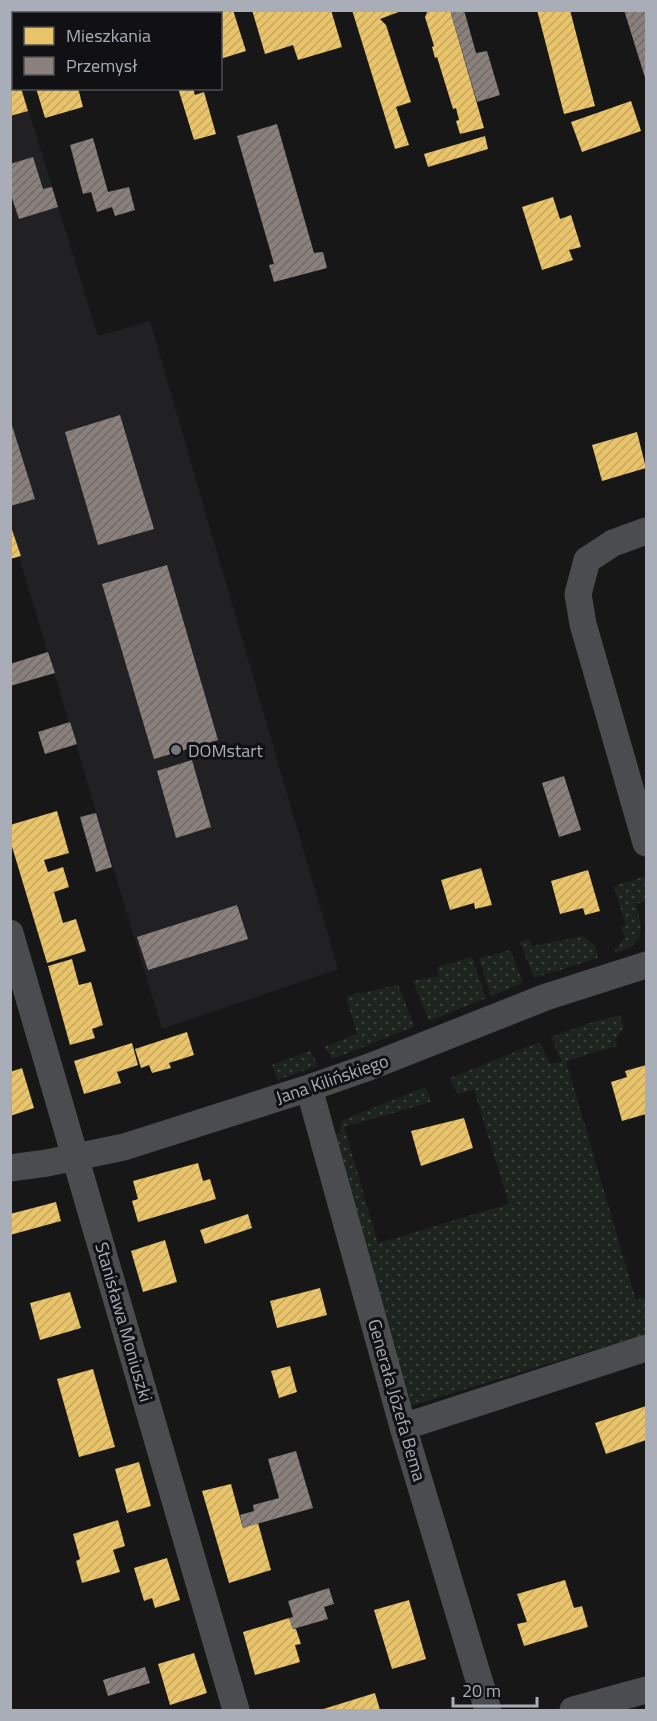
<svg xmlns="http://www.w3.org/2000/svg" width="657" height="1721" font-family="'Titillium Web',sans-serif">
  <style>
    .built { fill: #212123 }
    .grass { fill: url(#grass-dots) }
    .homes { fill: url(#homes-hatch) }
    .industry { fill: url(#industry-hatch) }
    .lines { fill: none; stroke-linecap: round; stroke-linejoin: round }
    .minor { stroke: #4b4c50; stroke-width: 27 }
    .major { stroke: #4d4f52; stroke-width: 33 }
    .tram { stroke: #4b4c4f; stroke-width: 1.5 }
    .poi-dot { fill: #757880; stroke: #111113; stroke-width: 2 }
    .labels { text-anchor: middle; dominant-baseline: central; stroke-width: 6; stroke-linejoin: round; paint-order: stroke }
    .poi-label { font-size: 18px; fill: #a8adb8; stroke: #111113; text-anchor: start }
    .street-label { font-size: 18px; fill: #a8adb8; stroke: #111113 }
  </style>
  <defs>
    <pattern id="grass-dots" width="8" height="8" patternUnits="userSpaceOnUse" patternTransform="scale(1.5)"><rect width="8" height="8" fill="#1d241e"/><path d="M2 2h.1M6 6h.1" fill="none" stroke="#3b413d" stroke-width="1.8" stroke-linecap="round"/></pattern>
    <pattern id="homes-hatch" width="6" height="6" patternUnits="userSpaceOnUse" patternTransform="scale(1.5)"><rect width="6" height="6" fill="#e9c46a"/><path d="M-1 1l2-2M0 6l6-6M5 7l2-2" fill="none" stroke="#c4a760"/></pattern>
    <pattern id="industry-hatch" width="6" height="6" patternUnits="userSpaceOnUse" patternTransform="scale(1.5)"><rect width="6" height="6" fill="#8a817c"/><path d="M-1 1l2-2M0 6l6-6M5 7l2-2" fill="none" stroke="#706a67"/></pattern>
  </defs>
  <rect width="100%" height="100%" fill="#171717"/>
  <!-- built -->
  <path class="built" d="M 13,76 L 14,88 L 22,89 L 98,336 L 150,321 L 338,969 L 162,1029 L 11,531 L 10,77 Z"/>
  <!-- grass -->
  <path class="grass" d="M 646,876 L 646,901 L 636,904 C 643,931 646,943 616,953 L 615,950 L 625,938 L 621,927 L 625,924 L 614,886 Z
    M 583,936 L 595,945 L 598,958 L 534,978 L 520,942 L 529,939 L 532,946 Z
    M 510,950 L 523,983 L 491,996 L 479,959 Z
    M 472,957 L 486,998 L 429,1021 L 413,981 L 439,976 L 437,967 Z
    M 398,985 L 414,1025 L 413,1027 L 333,1059 L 324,1047 L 357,1034 L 346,996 Z
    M 620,1015 L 624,1027 L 615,1040 L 617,1046 L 566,1061 L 636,1300 L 646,1297 L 646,1334 L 410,1406 L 334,1136 L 340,1132 L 341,1123 L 345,1119 L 426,1087 L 431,1102 L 344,1127 L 378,1243 L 509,1204 L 474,1090 L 457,1094 L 450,1078 L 540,1042 L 550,1064 L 562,1062 L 551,1037 L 587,1024 Z
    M 310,1051 L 318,1064 L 317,1066 L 277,1080 L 272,1065 Z"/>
  <!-- homes -->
  <path class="homes" d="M 226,10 L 233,10 L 246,51 L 220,59 L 220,12 Z
    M 252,10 L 331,10 L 342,47 L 298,60 L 293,45 L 265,54 Z
    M 352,10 L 404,10 L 380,19 L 386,25 L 411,102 L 396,107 L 409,145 L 395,149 Z
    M 428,10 L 450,10 L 484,128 L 460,134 L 456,121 L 459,120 L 456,108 L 453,109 L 437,57 L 435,58 L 432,47 L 434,46 L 425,17 Z
    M 537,10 L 570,10 L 595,106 L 564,114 Z
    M 14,76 L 14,88 L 21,88 L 28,111 L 10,116 L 10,77 Z
    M 36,88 L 78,88 L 83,107 L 45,118 Z
    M 178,88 L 193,88 L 195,95 L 204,92 L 216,134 L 194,140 Z
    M 631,101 L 641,131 L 582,152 L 571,122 Z
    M 485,136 L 488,149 L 428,167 L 424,154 Z
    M 553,197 L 560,219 L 571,215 L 581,247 L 569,250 L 573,260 L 542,270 L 522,207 Z
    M 637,432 L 646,468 L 602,481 L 592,445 Z
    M 10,524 L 21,556 L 10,559 Z
    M 57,811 L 69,853 L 44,860 L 48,872 L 63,867 L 69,887 L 54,892 L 63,923 L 76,919 L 86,951 L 47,963 L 10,840 L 10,825 Z
    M 481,868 L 492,905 L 475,909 L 474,903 L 450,910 L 441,880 Z
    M 588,870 L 600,911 L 585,915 L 583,908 L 560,914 L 551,881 Z
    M 72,959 L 79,985 L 91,982 L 103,1025 L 92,1029 L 95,1038 L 70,1045 L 48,966 Z
    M 187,1032 L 194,1055 L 169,1063 L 171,1068 L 152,1073 L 149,1065 L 141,1068 L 135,1049 Z
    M 132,1043 L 138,1065 L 117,1072 L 121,1083 L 84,1094 L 74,1061 Z
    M 646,1065 L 646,1114 L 622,1121 L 611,1082 L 627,1077 L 625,1071 Z
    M 22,1068 L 34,1108 L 10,1116 L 10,1072 Z
    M 464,1118 L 473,1148 L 421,1166 L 411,1131 Z
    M 198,1163 L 203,1181 L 210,1179 L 216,1199 L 138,1222 L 132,1201 L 138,1199 L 133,1181 Z
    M 56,1202 L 61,1221 L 10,1235 L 10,1214 Z
    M 248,1214 L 252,1228 L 205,1244 L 200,1230 Z
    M 165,1240 L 177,1282 L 143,1292 L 131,1251 Z
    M 320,1288 L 327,1315 L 277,1328 L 270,1301 Z
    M 70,1292 L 81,1328 L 40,1340 L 30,1303 Z
    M 290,1366 L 297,1392 L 279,1398 L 271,1371 Z
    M 93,1369 L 115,1447 L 79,1457 L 57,1379 Z
    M 646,1406 L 646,1440 L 606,1454 L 595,1423 Z
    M 139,1462 L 151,1506 L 127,1513 L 115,1469 Z
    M 231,1484 L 243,1528 L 258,1523 L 271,1570 L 229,1583 L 202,1491 Z
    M 118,1520 L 125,1546 L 113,1550 L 120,1572 L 82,1583 L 76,1561 L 80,1559 L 73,1534 Z
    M 167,1558 L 180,1600 L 155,1608 L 152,1598 L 144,1601 L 134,1568 Z
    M 565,1580 L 574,1608 L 582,1606 L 588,1627 L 524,1646 L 517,1624 L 527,1622 L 517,1594 Z
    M 409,1600 L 426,1659 L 392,1669 L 374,1610 Z
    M 289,1618 L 293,1629 L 296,1629 L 301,1644 L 295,1645 L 300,1662 L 255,1675 L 243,1632 Z
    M 194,1653 L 207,1693 L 170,1705 L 158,1664 Z
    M 375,1693 L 380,1710 L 320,1710 Z"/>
  <!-- industry -->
  <path class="industry" d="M 450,10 L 464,10 L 476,53 L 487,51 L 500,95 L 477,102 Z
    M 624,10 L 646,10 L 646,81 Z
    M 277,124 L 314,253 L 323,252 L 327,268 L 274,282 L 269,265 L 274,264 L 237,136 Z
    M 93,138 L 108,192 L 129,187 L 135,210 L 115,216 L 112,207 L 97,212 L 91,192 L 83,194 L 70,145 Z
    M 33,157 L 43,189 L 52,187 L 58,207 L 19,219 L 10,192 L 10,164 Z
    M 120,415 L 154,529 L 98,545 L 65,432 Z
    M 10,419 L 35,499 L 10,506 Z
    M 167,565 L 218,740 L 154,759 L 102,584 Z
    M 48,652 L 55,673 L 10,686 L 10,664 Z
    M 70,722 L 77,744 L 45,754 L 38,732 Z
    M 192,760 L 211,827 L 176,838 L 157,771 Z
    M 564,776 L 581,830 L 559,837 L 542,783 Z
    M 96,813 L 112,867 L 96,872 L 80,817 Z
    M 237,905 L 248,939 L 148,970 L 137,937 Z
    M 296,1451 L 313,1508 L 243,1528 L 240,1515 L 254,1511 L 253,1505 L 279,1498 L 268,1459 Z
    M 329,1588 L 334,1604 L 324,1607 L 328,1619 L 293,1629 L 289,1618 L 293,1617 L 288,1601 Z
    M 145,1667 L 150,1683 L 108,1696 L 103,1680 Z"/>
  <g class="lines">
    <!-- minor -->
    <path class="minor" d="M 646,531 L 613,543 L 587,560 L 578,594 L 583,624 L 646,843
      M 10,933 L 236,1710
      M 309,1088 L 403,1427 L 488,1710
      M 10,1168 L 47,1163 L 124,1147 L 309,1088 L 369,1067 L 546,997 L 646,965
      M 403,1427 L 646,1348
      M 573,1710 L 646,1690"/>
    <!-- major -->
    <path class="major" d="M 50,14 L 59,10
      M 10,26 L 14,25"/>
    <!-- tram -->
    <path class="tram" d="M 50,14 L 59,10
      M 10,26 L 14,25"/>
  </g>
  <!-- markers -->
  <circle class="poi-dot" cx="176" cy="750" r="6"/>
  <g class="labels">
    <!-- poi labels -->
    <g class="poi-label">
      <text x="188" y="750">DOMstart</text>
    </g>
    <!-- street labels -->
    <g class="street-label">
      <text transform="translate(332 1079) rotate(-19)">Jana Kilińskiego</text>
      <text transform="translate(124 1322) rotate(74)">Stanisława Moniuszki</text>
      <text transform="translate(397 1400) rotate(74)">Generała Józefa Bema</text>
    </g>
  </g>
  <!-- border -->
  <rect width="657" height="1721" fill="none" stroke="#a8adb8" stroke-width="24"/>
  <!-- legend -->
  <rect x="12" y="12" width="210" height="78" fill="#111113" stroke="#4d4f55" stroke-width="1.5"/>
  <rect x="24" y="27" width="30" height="18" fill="#e9c46a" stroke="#4d4f55" stroke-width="1.5"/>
  <text x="66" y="42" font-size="18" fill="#a8adb8">Mieszkania</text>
  <rect x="24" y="57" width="30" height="18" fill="#8a817c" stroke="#4d4f55" stroke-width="1.5"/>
  <text x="66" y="72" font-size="18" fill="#a8adb8">Przemysł</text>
  <!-- scale -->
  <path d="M453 1697v9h84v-9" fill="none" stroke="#a8adb8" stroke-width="3"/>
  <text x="462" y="1697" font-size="18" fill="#a8adb8" stroke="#111113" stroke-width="4.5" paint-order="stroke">20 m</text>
</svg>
